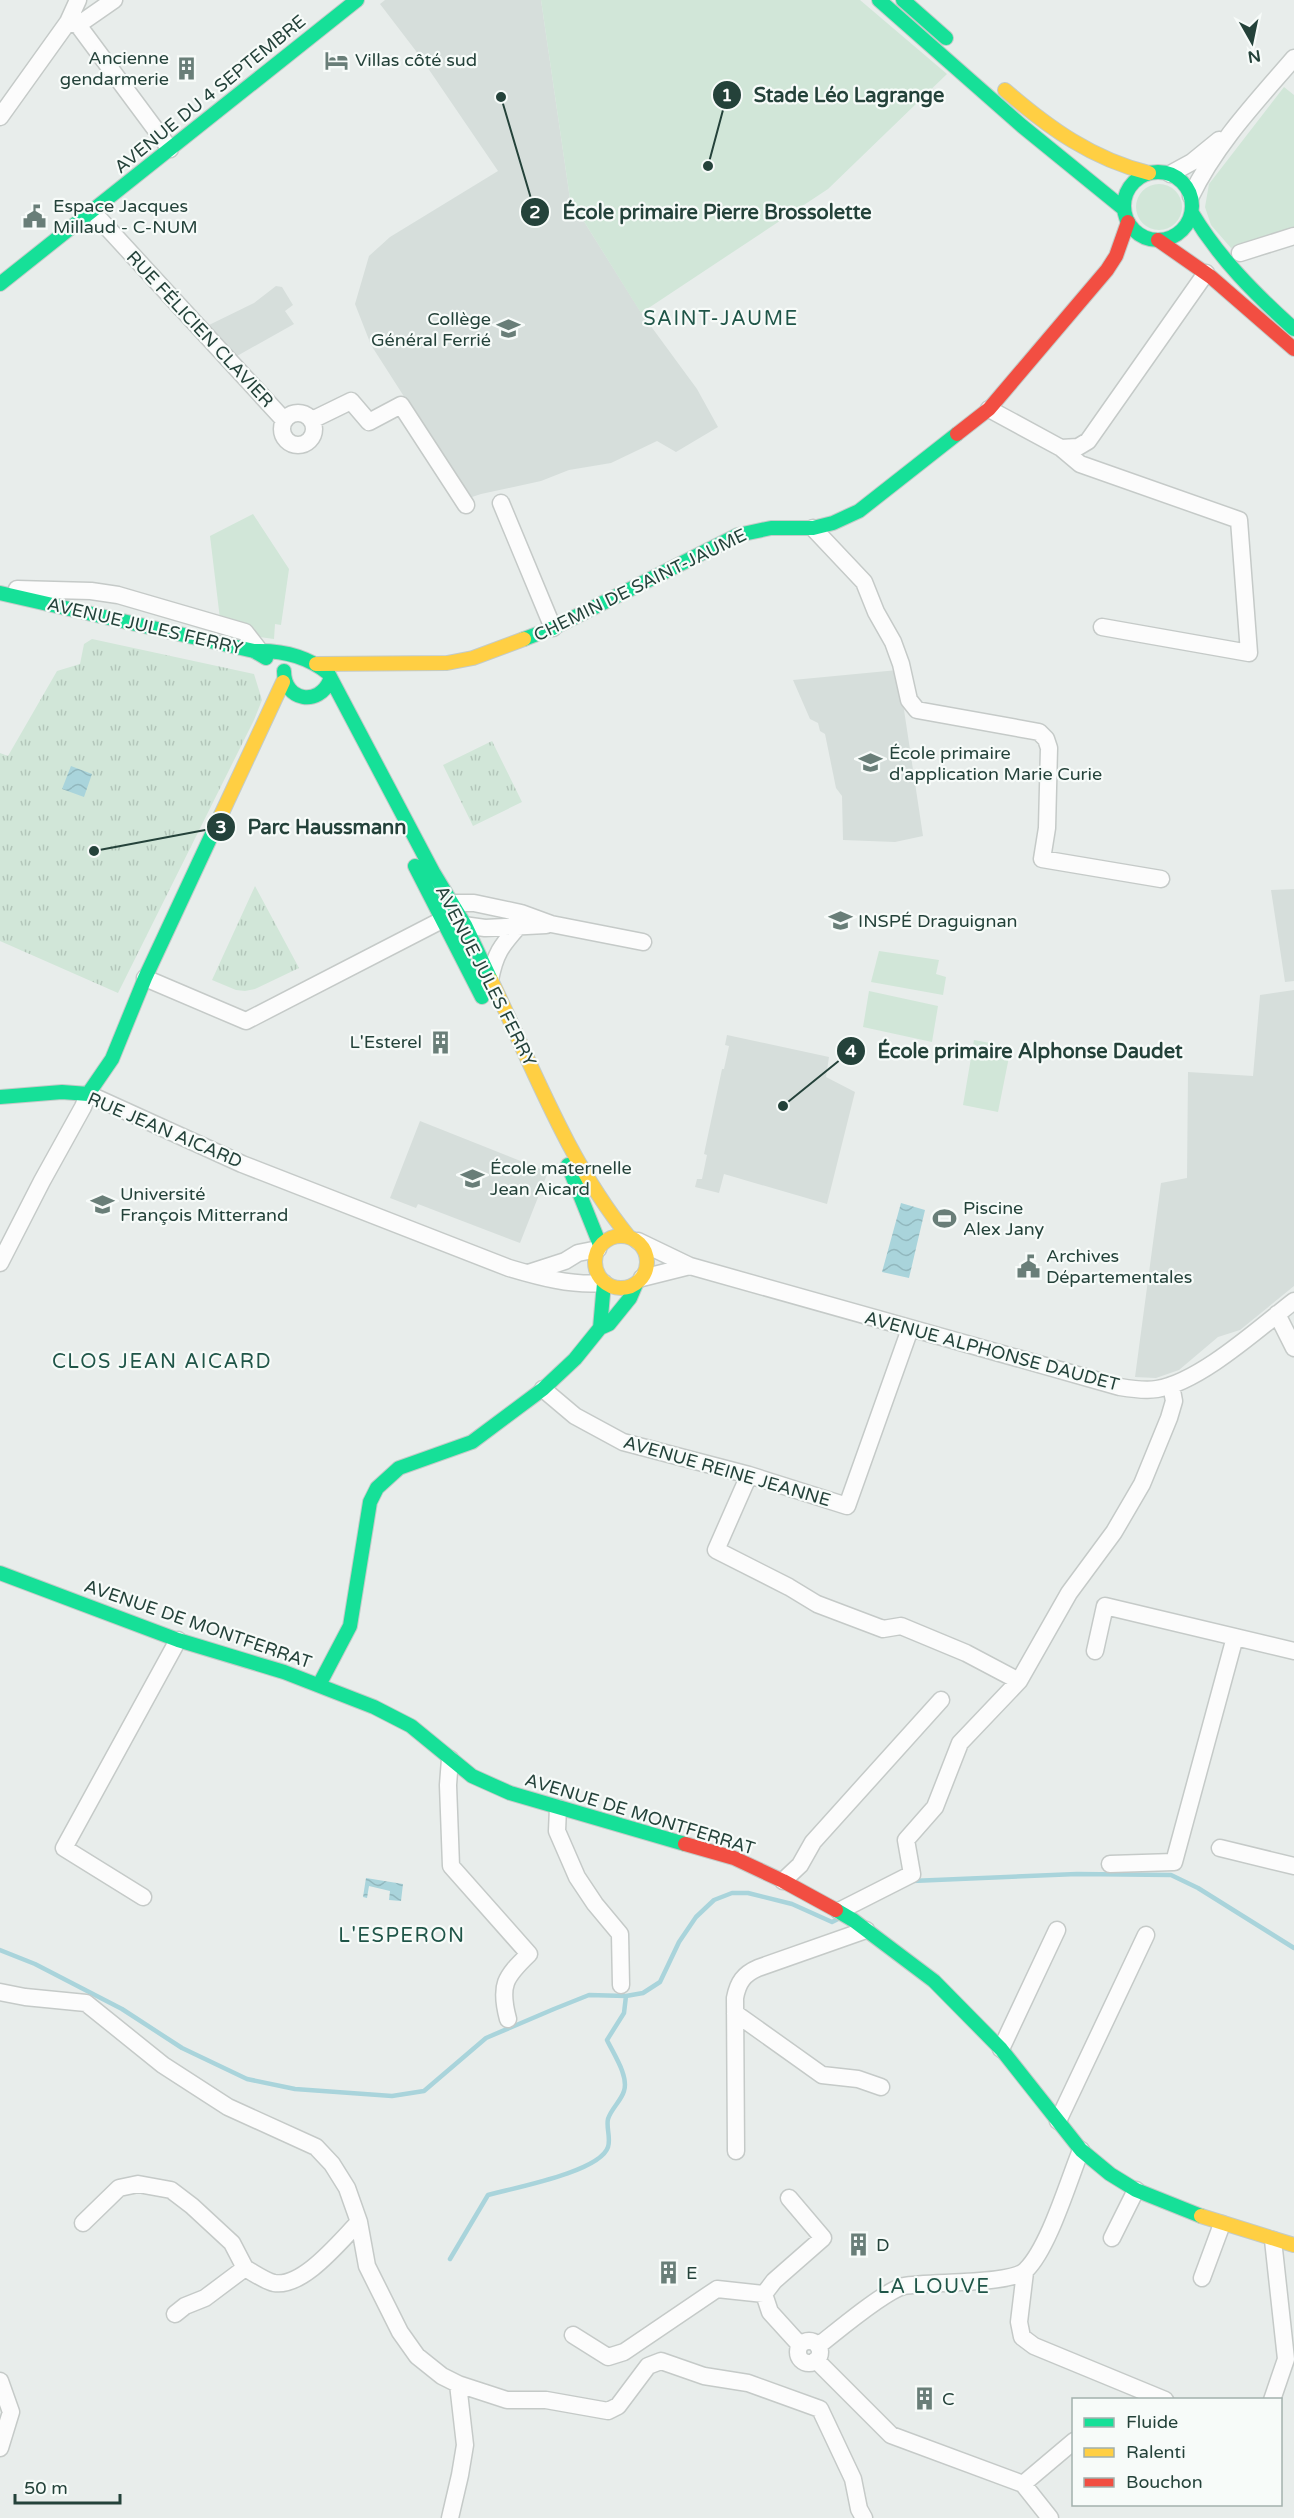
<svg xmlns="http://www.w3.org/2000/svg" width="1294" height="2518" font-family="'Varela Round',sans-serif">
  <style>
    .built { fill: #d6dedb }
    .green { fill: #d1e6d8 }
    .park { fill: url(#park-tufts) }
    .water { fill: url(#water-waves) }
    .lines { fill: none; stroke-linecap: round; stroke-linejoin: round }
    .stream { stroke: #a9d4db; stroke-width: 4.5 }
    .street-casing { stroke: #c5cac8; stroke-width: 19 }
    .fast-casing { stroke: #c3cbc8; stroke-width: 16 }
    .slow-casing { stroke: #c3cbc8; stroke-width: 16 }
    .jam-casing { stroke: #c3cbc8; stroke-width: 16 }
    .street { stroke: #fcfcfc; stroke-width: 16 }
    .fast { stroke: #16e098; stroke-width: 14 }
    .slow { stroke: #ffcf43; stroke-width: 14 }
    .jam { stroke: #f24e42; stroke-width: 14 }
    .labels { text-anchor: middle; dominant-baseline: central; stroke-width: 4.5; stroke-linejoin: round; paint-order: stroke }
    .poi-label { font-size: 18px; fill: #24423a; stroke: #f7fbf9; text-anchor: start }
    .street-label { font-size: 18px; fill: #24423a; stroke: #f7fbf9 }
    .neighbourhood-label { font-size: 20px; letter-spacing: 1.5px; fill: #1f5548; stroke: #f7fbf9 }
    .leader { fill: none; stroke: #24423a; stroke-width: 2 }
    .callout-dot { fill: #24423a; stroke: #f7fbf9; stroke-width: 2 }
    .mark-label { font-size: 18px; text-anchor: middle; font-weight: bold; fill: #fff }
    .callout-label { font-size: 20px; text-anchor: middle; font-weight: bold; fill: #24423a; stroke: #f7fbf9; stroke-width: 4.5; stroke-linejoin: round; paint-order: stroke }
  </style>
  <defs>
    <pattern id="park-tufts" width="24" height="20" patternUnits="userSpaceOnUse" patternTransform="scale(1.5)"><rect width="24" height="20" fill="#d1e6d8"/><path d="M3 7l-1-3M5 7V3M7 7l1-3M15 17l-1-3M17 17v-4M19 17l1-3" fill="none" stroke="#b3c6ba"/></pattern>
    <pattern id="water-waves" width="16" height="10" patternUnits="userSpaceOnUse" patternTransform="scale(1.5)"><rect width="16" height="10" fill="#a9d4db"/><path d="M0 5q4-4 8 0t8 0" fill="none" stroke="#91b7bd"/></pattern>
  </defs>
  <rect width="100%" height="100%" fill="#e8edeb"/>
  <!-- built -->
  <path class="built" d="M 385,0 L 541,0 L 570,199 L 642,314 L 697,389 L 718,427 L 676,452 L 657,441 L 611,463 L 569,470 L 541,481 L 481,494 L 469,498 L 371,345 L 355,304 L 369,256 L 390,237 L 498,171 L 419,55 L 380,4 Z
    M 276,286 L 282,287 L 293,305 L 285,311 L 294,324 L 237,356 L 209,325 L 254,303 Z
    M 898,670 L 923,836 L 895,842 L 843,840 L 842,796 L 836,788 L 825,734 L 820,731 L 818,723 L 810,719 L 793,680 Z
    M 1294,889 L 1294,981 L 1285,982 L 1271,890 Z
    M 1294,990 L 1294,1286 L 1240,1330 L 1218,1337 L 1179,1370 L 1156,1378 L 1135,1377 L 1161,1183 L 1187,1178 L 1188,1072 L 1253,1076 L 1260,995 Z
    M 727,1035 L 829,1057 L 826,1077 L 855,1092 L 827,1204 L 724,1174 L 719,1193 L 695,1187 L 697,1179 L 702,1179 L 707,1155 L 704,1154 L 722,1069 L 724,1069 L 729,1046 L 725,1045 Z
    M 420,1121 L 548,1172 L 520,1243 L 418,1204 L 416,1208 L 390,1198 Z"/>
  <!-- green -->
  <path class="green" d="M 541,0 L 860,0 L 947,74 L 828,189 L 641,313 L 570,199 Z
    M 1284,87 L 1294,95 L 1294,227 L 1231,248 L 1211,225 L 1205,207 L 1209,184 Z
    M1136 207a23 23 0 1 1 46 0a23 23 0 1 1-46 0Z
    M 253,514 L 289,569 L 281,625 L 275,624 L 274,639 L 253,636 L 220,619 L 210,536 Z
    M 879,951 L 939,960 L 936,974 L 946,977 L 943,995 L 871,982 Z
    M 869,991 L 938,1006 L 932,1042 L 863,1027 Z
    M 974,1040 L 1011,1047 L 998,1112 L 963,1105 Z"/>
  <!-- park -->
  <path class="park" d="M 92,639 L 254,674 L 262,700 L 254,720 L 118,993 L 0,941 L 0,753 L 8,756 L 57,671 L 80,664 L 84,644 Z
    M 492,741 L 522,802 L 473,826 L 443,765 Z
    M 255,886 L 299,968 L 255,989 L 245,991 L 236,990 L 212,980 Z"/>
  <!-- water -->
  <path class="water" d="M 71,766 L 92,774 L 84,797 L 62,789 Z
    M 901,1203 L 925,1210 L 909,1278 L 882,1272 Z
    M 366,1878 L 403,1884 L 401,1901 L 389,1900 L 390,1891 L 369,1886 L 367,1898 L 363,1897 Z"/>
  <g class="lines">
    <!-- stream -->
    <path class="stream" d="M 912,1881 L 1077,1874 L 1171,1875 L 1198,1888 L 1294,1948
      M 0,1950 L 35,1964 L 122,2009 L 182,2048 L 247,2079 L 295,2089 L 392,2096 L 424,2091 L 486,2038 L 554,2009 L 589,1995 L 626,1996 L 643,1993 L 660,1982 L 679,1942 L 696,1917 L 714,1900 L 732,1893 L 748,1893 L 792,1904 L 832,1922 L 838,1919
      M 450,2259 L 488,2195 C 513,2188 600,2172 608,2147 C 611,2138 606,2128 608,2119 C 611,2109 621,2101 624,2091 C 629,2076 613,2053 607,2040 L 624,2013 L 626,1996"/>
    <defs>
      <path id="street" d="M 70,23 L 78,25 L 114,0
        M 78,25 L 170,149
        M 0,117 L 68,22 L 78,0
        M 1170,174 L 1192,162 L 1219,140
        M 1191,196 C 1216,144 1257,101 1294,58
        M 92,211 L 284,420
        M 1240,253 L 1294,236
        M 989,409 L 1061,448 L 1078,447 L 1088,441 L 1206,273
        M282 429a16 16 0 1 1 32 0a16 16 0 1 1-32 0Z
        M 312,420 L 351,401 L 369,422 L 401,405 L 466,505
        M 1061,448 L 1080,464 L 1239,520 L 1249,653 L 1102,627
        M 501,503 L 553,628
        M 813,528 L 864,582 L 876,612 L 893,642 L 901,664 L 909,700 L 917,710 L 1039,732 L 1046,739 L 1049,748 L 1047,828 L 1042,859 L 1161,879
        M 17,589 L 91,591 L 118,595 L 245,632 L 259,650
        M 446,910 L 451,903 L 474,903 L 521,913 L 551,924 L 643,942
        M 456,924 L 485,928 L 546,925
        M 145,978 L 246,1021 L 440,921
        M 490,980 C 495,954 501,946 518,927
        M 638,1241 L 690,1266 L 1120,1387 C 1132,1389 1145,1391 1157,1389 C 1200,1382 1259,1328 1294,1301
        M 0,1263 L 42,1181 L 83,1107 L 88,1094 L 242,1164 L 509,1268 C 539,1277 572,1286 604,1283
        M 528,1273 L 565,1261 L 578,1253 L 598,1249
        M 642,1278 L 690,1266
        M 1277,1314 L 1294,1348
        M 543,1389 L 575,1416 L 623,1442 L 749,1475 L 847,1506 L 910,1329
        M 749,1475 L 716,1550 L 789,1587 L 817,1604 L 883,1629 L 901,1626 L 966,1653 L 1019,1681
        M 1095,1651 L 1105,1606 L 1294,1651
        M 450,1759 L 448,1785 L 451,1866 L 529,1954 C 505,1977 499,1985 508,2019
        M 558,1808 L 557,1831 L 577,1877 L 595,1904 L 620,1934 L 621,1985
        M 1220,1848 L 1294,1866
        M 1110,1864 L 1174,1862 L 1235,1637
        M 783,1881 L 800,1865 L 813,1842 L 941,1700
        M 143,1897 L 64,1848 L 178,1640
        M 839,1911 L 912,1874 L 906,1840 L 935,1807 L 960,1743 L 1019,1681 L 1069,1593 L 1114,1532 L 1142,1484 L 1169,1418 L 1174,1401 L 1171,1385
        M 0,1992 L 25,1997 L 86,2003 L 163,2065 L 228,2107 L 316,2147 L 332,2164 L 347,2188 L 359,2222 L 367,2266 L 400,2332 L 417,2356 L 442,2376 L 458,2384 L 465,2445 L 460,2475 L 450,2518
        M 735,2013 L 822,2075 L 858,2079 L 881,2087
        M 1001,2049 L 1057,1930
        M 1058,2121 L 1146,1935
        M 736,2151 L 735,1998 C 738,1982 744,1974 758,1968 L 866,1930
        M 789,2198 L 823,2238 L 774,2281 L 764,2294 L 770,2312 L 800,2345
        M 83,2223 L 119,2188 L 138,2184 L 171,2190 L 192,2206 L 232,2243 L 245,2268
        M 1112,2238 L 1136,2190
        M 1025,2272 L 1019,2322 L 1022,2337 L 1034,2346 L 1165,2400
        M 1202,2278 L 1222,2224
        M 175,2314 L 185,2306 L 205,2298 L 245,2268 C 254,2273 265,2281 274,2283 C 303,2288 340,2241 359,2222
        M 573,2335 L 608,2357 L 624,2352 L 717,2289 L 764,2294
        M798 2352a11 11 0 1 1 22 0a11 11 0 1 1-22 0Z
        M 818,2346 C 836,2332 884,2291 904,2286 C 929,2281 1012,2285 1026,2270 C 1049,2247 1068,2182 1081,2150
        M 816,2360 L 891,2435 L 1023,2484 L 1074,2441
        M 0,2381 L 11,2412 L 0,2448
        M 458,2384 L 507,2400 L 546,2400 L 608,2411 L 618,2406 L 648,2366 L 661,2361 L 704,2376 L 748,2383 L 820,2409 L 853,2479 L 859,2509 L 864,2518
        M 1272,2400 L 1286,2359 L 1273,2240
        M 1023,2484 L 1050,2518"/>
      <path id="fast" d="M 879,0 L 1022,126 L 1124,209
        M 903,0 L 946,38
        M1124 206a34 34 0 1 1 68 0a34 34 0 1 1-68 0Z
        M 1192,213 C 1219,258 1255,294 1294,329
        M 0,284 L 357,0
        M 0,593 L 254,651 L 266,658
        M 524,639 L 553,628 L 738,535 L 771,528 L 813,528 L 833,523 L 859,511 L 957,434
        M 254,651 C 280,650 307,656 328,673 L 433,872 L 465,925 L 491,980
        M 284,671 C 284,701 319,707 330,680
        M 415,866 L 482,997
        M 0,1097 L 62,1092 L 88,1094 L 112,1059 L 145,978 L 221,815
        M 568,1165 L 600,1245
        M 600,1328 L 604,1283
        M 0,1573 L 178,1640 L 284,1672 L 374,1707 L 411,1726 L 472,1776 L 510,1793 L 685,1844
        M 319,1685 L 350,1626 L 370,1502 L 377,1488 L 399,1468 L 472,1442 L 543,1389 L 575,1359 L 600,1328 L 609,1324 L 630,1298 L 636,1284
        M 836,1910 L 853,1920 L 934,1981 L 1001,2049 L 1081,2150 L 1110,2174 L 1136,2190 L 1201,2216"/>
      <path id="slow" d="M 1005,90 C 1049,128 1092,159 1149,173
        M 316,664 L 447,663 L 473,658 L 524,639
        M 221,815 L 283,682
        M 491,980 C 533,1067 568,1162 629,1237
        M595 1262a26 26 0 1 1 52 0a26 26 0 1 1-52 0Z
        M 1201,2216 L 1294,2245"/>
      <path id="jam" d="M 1158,240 L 1211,277 L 1294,349
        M 957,434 L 989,409 L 1107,270 L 1116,256 L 1128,222
        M 685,1844 L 734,1858 L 783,1881 L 836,1910"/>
    </defs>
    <!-- street casing -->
    <use href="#street" class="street-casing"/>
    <!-- fast casing -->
    <use href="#fast" class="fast-casing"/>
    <!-- slow casing -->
    <use href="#slow" class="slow-casing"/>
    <!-- jam casing -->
    <use href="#jam" class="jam-casing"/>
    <!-- street -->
    <use href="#street" class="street"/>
    <!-- fast -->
    <use href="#fast" class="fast"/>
    <!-- slow -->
    <use href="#slow" class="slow"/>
    <!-- jam -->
    <use href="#jam" class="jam"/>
  </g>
  <!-- icons -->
  <defs>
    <symbol id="hotel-bare" viewBox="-9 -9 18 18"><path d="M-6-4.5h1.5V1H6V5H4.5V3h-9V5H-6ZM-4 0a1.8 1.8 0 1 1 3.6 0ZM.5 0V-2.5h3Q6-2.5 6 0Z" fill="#697e78" stroke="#f7fbf9" stroke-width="2.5" paint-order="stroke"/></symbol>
    <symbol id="building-bare" viewBox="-9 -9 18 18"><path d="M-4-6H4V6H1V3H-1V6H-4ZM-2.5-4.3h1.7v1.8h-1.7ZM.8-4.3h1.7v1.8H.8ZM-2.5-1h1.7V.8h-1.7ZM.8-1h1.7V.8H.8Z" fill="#697e78" stroke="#f7fbf9" stroke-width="2.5" paint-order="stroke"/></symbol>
    <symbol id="civic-bare" viewBox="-9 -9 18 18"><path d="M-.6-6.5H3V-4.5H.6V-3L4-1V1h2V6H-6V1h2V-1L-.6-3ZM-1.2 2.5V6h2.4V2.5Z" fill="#697e78" stroke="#f7fbf9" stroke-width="2.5" paint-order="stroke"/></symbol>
    <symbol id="school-bare" viewBox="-9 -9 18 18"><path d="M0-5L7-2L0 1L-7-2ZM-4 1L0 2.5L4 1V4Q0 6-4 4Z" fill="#697e78" stroke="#f7fbf9" stroke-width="2.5" paint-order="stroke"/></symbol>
    <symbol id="university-bare" viewBox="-9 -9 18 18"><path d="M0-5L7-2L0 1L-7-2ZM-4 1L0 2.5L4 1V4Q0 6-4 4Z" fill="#697e78" stroke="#f7fbf9" stroke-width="2.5" paint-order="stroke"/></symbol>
    <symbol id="stadium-bare" viewBox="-9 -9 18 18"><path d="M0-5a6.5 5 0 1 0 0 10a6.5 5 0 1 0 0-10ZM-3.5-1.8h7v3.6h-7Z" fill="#697e78" stroke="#f7fbf9" stroke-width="2.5" paint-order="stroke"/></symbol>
  </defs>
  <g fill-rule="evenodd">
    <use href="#hotel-bare" x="320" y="44" width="33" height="33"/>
    <use href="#building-bare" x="170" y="52" width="33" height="33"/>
    <use href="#civic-bare" x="18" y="200" width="33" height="33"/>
    <use href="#school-bare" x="492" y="312" width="33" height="33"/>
    <use href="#school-bare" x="854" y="746" width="33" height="33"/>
    <use href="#university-bare" x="824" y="904" width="33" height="33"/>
    <use href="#building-bare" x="424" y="1026" width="33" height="33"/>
    <use href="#school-bare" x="456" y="1162" width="33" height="33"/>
    <use href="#university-bare" x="86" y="1188" width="33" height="33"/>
    <use href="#stadium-bare" x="928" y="1202" width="33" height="33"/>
    <use href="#civic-bare" x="1012" y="1250" width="33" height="33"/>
    <use href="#building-bare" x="842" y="2228" width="33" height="33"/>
    <use href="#building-bare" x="652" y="2256" width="33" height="33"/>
    <use href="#building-bare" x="908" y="2382" width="33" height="33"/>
  </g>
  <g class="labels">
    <!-- poi labels -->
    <g class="poi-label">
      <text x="169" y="58" text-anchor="end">Ancienne<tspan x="169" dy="21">gendarmerie</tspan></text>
      <text x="355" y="60">Villas côté sud</text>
      <text x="53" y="206">Espace Jacques<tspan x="53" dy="21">Millaud - C-NUM</tspan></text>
      <text x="491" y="319" text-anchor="end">Collège<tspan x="491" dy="21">Général Ferrié</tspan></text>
      <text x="889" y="753">École primaire<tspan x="889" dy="21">d'application Marie Curie</tspan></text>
      <text x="858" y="921">INSPÉ Draguignan</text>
      <text x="422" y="1042" text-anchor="end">L'Esterel</text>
      <text x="490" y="1168">École maternelle<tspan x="490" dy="21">Jean Aicard</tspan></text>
      <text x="120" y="1194">Université<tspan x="120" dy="21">François Mitterrand</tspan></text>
      <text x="963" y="1208">Piscine<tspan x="963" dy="21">Alex Jany</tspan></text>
      <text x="1046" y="1256">Archives<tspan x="1046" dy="21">Départementales</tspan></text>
      <text x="876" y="2245">D</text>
      <text x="686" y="2273">E</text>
      <text x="942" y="2399">C</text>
    </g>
    <!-- street labels -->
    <g class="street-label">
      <text transform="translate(210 94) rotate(-39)">AVENUE DU 4 SEPTEMBRE</text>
      <text transform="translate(200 329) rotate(47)">RUE FÉLICIEN CLAVIER</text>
      <text transform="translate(640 585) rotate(-26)">CHEMIN DE SAINT-JAUME</text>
      <text transform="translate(145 626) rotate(13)">AVENUE JULES FERRY</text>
      <text transform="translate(486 976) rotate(63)">AVENUE JULES FERRY</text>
      <text transform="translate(165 1130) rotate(23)">RUE JEAN AICARD</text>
      <text transform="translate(992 1351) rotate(15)">AVENUE ALPHONSE DAUDET</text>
      <text transform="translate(727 1471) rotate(16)">AVENUE REINE JEANNE</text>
      <text transform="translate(198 1624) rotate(19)">AVENUE DE MONTFERRAT</text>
      <text transform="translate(640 1814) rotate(17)">AVENUE DE MONTFERRAT</text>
    </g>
    <!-- neighbourhood labels -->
    <g class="neighbourhood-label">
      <text x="721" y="319">SAINT-JAUME</text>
      <text x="162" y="1362">CLOS JEAN AICARD</text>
      <text x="402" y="1936">L'ESPERON</text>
      <text x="934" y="2287">LA LOUVE</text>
    </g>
  </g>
  <!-- callouts -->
  <path class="leader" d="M708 166L727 95M501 97L535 212M94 851L221 827M783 1106L851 1051"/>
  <g class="callout-dot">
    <circle cx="708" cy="166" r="6"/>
    <circle cx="501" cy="97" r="6"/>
    <circle cx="94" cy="851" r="6"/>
    <circle cx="783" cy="1106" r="6"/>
    <circle cx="727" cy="95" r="15"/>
    <circle cx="535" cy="212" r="15"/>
    <circle cx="221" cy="827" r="15"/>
    <circle cx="851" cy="1051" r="15"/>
  </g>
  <g class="mark-label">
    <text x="727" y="101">1</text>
    <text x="535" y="218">2</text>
    <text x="221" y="833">3</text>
    <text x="851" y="1057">4</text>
  </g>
  <g class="callout-label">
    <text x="849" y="102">Stade Léo Lagrange</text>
    <text x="717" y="219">École primaire Pierre Brossolette</text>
    <text x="327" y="834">Parc Haussmann</text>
    <text x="1030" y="1058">École primaire Alphonse Daudet</text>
  </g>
  <!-- legend -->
  <rect x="1072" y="2398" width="210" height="108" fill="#f7fbf9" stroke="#a3b1ad" stroke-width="1.5"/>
  <rect x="1084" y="2418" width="30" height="9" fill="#16e098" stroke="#a3b1ad" stroke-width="1.5"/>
  <text x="1126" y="2428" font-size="18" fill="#24423a">Fluide</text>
  <rect x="1084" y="2448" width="30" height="9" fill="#ffcf43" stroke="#a3b1ad" stroke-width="1.5"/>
  <text x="1126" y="2458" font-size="18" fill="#24423a">Ralenti</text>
  <rect x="1084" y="2478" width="30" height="9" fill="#f24e42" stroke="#a3b1ad" stroke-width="1.5"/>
  <text x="1126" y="2488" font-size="18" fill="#24423a">Bouchon</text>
  <!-- north arrow -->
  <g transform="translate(1252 42) rotate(171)" stroke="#f7fbf9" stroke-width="4.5" paint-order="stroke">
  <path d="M0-4.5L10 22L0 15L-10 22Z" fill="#24423a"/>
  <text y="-9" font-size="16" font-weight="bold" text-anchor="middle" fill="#24423a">N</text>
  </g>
  <!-- scale -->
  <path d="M15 2494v9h105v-9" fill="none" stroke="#24423a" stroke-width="3"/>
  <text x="24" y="2494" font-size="18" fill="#24423a" stroke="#f7fbf9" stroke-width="4.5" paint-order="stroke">50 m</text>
</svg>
